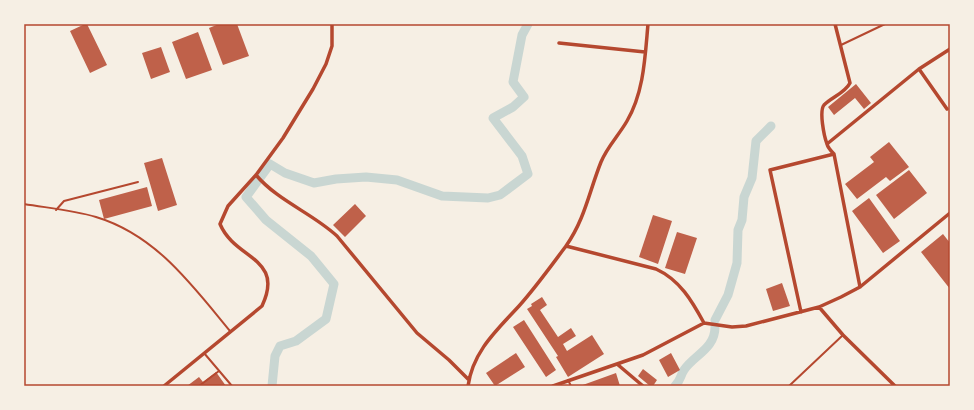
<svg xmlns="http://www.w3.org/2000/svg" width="974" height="410" font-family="Figtree,sans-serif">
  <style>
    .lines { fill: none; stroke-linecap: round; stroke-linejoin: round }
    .canal { stroke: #c9d6d2; stroke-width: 9 }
    .building { fill: #bf614a }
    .service { stroke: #b5482f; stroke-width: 2 }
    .minor { stroke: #b5482f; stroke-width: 3.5 }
    .neatline { fill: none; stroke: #b5482f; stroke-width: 1.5 }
  </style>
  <rect width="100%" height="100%" fill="#f6efe4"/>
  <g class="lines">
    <!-- canal -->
    <path class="canal" d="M 715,320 L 728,295 L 737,263 L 738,230 L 742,220 L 744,197 L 752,178 L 756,141 L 771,126
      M 272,386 L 275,356 L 280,346 L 296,341 L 326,319 L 334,284 L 311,256 L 266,220 L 246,197 L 270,164 L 285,173 L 314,183 L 336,179 L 366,177 L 397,180 L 442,196 L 488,198 L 500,195 L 528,174 L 522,156 L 493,118 L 513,107 L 524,97 L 513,82 L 522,35 L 528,24
      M 675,386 C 681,380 680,376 684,370 C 694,355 715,349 715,327"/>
  </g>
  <!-- building -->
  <path class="building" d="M 85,24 L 87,24 L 107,65 L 90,73 L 70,31 Z
    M 219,24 L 237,24 L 249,56 L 223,65 L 209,28 Z
    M 198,32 L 212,70 L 186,79 L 172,42 Z
    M 161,47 L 170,72 L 151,79 L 142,53 Z
    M 856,84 L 871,103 L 864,109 L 855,98 L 834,115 L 828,107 Z
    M 889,142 L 909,167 L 890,181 L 886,177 L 857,199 L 845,184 L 874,162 L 870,157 Z
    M 162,158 L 177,205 L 158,211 L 144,163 Z
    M 909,170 L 927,193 L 894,219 L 876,195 Z
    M 147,187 L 152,206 L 104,219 L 99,200 Z
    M 869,198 L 900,241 L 883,253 L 852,211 Z
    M 355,204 L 366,216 L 345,237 L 333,225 Z
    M 653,215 L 672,221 L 658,264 L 639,257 Z
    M 677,232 L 697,238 L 685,274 L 665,268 Z
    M 943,234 L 950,243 L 950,289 L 921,252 Z
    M 782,283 L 790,306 L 773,311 L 766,289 Z
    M 542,297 L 547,305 L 540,310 L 558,337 L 571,328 L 576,336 L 563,344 L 567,351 L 592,335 L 604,354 L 568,377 L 556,357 L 558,356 L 527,309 L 532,306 L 531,304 Z
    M 524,320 L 556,370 L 546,377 L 513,327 Z
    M 516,353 L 525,367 L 495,386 L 486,373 Z
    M 671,353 L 680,370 L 668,377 L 659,360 Z
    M 643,369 L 657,380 L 653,386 L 650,386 L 638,376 Z
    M 216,372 L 226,386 L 187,386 L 199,377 L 203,382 Z
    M 616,373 L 620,386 L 580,386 Z"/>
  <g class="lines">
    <!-- service -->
    <path class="service" d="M 841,45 L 885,24
      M 24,204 C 48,208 73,210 96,217 C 156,235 192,285 230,331
      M 56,210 L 64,201 L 138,182
      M 204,353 L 232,386
      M 568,380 L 571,386
      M 199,386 L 219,371
      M 789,386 L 843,335"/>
    <!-- minor -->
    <path class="minor" d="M 835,24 L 850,83 C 845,93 832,97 824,105 C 819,111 824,136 827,144 C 828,148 831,151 834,154 L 860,287
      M 559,43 L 645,52
      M 919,69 L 947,109
      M 827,144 L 919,69 L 950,49
      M 256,175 C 278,201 312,213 337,236 L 417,333 L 449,360 L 469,380
      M 566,246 L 656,269 C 680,280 692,301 704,323
      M 819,307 L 843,335 L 895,386
      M 801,312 L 770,170 L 834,154
      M 617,364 L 643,386
      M 164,386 L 262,306 C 285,257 235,260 220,224 L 228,206 L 256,175 L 283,138 L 313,89 L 326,64 L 332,46 L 332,24
      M 468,386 C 473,351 497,330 519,306 C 536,287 551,266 566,246 C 585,219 589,192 601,162 C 607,147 619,135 627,121 C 644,92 645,57 648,24
      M 553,386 L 643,355 L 704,323 L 732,327 L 746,326 L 819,307 L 841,297 L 860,287 L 950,213"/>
  </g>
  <!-- border -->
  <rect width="974" height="410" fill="none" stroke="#f6efe4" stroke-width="50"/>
  <rect x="25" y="25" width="924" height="360" class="neatline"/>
</svg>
